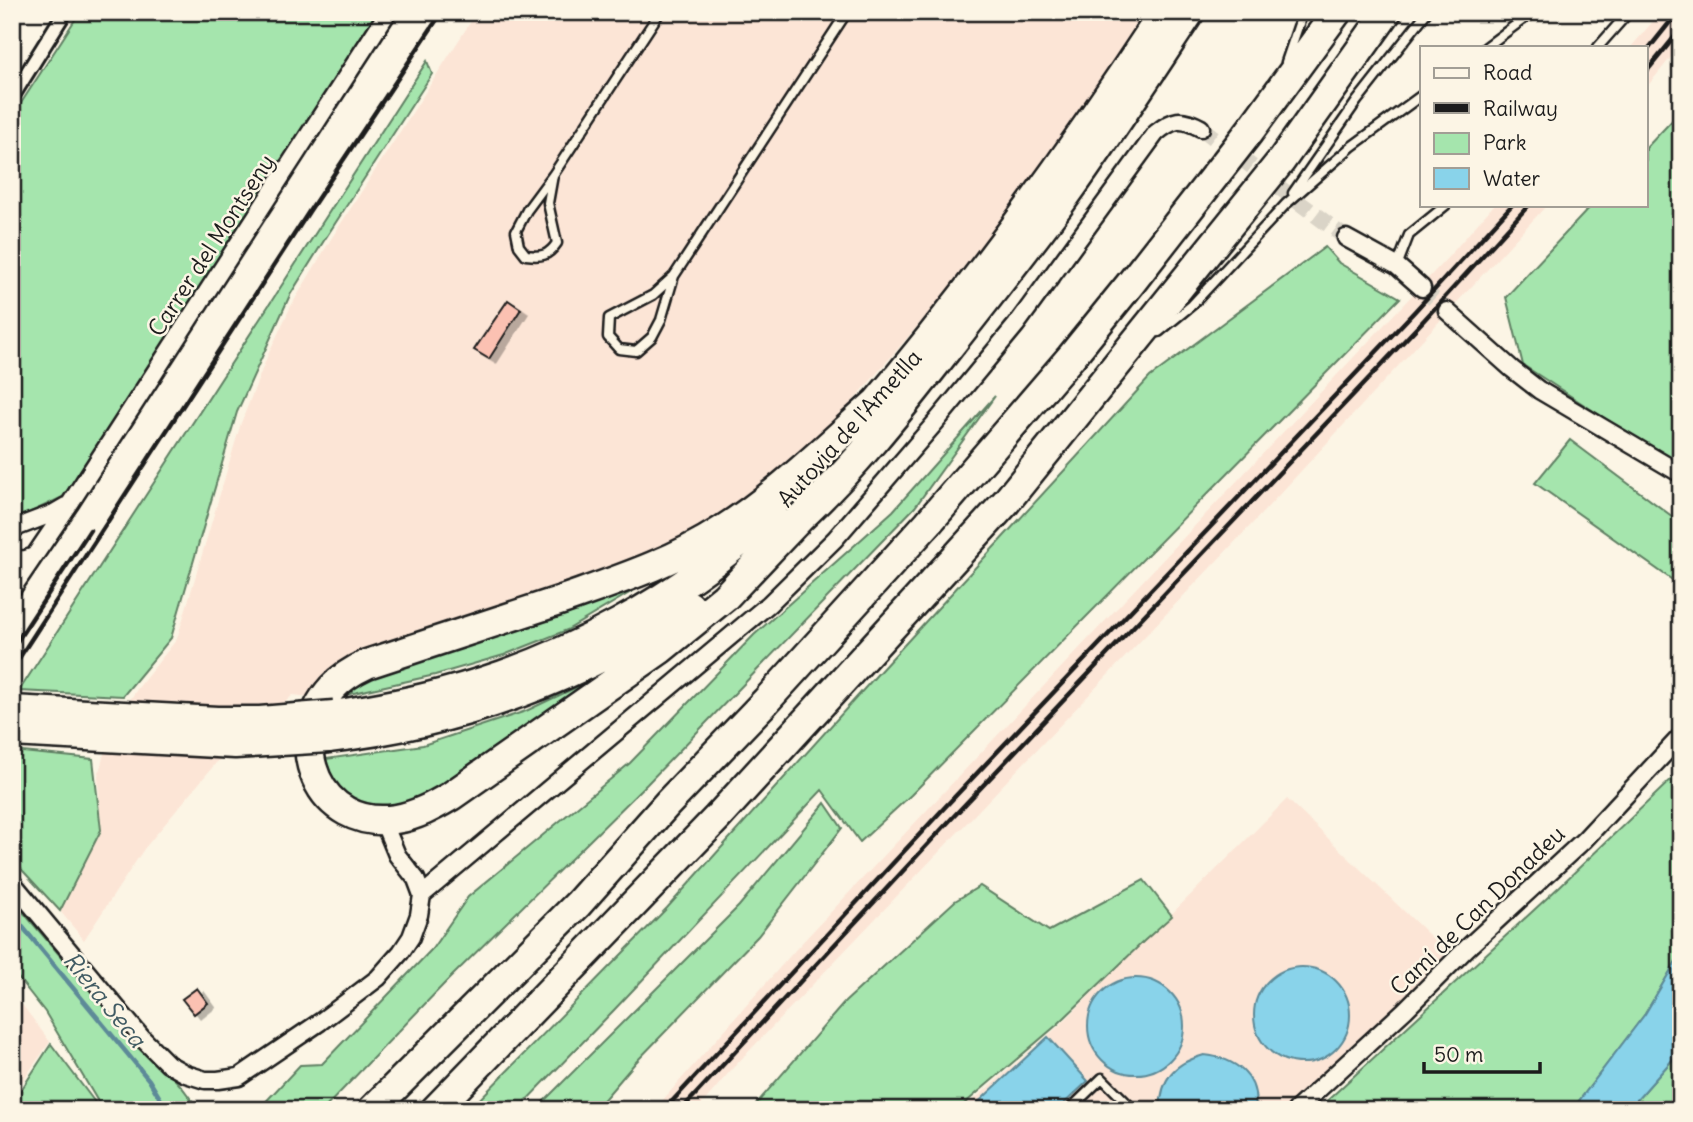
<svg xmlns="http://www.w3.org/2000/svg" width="1693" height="1122" font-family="Delius,sans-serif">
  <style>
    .built { fill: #fce5d6 }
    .green { fill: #a5e5ad; stroke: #608064; stroke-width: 2 }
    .water { fill: #89d3ea; stroke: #5d8a98; stroke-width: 2 }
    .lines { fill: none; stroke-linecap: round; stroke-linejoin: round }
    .stream { stroke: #5d8a98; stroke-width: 4.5 }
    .building { fill: #fbc1b2; stroke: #1c1c1c; stroke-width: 2; filter: url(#shadow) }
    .minor-tunnel { stroke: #dad4c7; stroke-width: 16; stroke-dasharray: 16 8; stroke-linecap: butt }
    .service-casing { stroke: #1c1c1c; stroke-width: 13 }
    .pedestrian-casing { stroke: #1c1c1c; stroke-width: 18 }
    .minor-casing { stroke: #1c1c1c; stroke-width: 21 }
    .motorway-casing { stroke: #1c1c1c; stroke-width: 33 }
    .service { stroke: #fcf5e5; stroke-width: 8 }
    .pedestrian { stroke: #fcf5e5; stroke-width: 12 }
    .minor { stroke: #fcf5e5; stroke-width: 16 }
    .motorway { stroke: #fcf5e5; stroke-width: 28 }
    .rail { stroke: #1c1c1c; stroke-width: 4.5 }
    .motorway-bridge-casing { stroke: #1c1c1c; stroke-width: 33; stroke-linecap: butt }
    .motorway-bridge { stroke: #fcf5e5; stroke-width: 28 }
    .labels { text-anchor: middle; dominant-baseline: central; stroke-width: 5; stroke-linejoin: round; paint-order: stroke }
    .street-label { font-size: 23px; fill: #1c1c1c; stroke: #fcf5e5 }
    .water-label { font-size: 24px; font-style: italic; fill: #425c64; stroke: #fcf5e5 }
  </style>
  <defs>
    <filter id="shadow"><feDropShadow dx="7" dy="4.5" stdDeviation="0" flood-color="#0004"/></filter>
  </defs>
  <rect width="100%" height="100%" fill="#fcf5e5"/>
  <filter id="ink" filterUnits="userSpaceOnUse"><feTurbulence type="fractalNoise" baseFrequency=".0143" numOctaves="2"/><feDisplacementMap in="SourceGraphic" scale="14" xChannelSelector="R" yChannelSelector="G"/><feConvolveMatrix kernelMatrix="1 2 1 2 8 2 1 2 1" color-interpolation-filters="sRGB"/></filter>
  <g filter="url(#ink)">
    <!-- built -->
    <path class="built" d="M 477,12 L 1146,12 L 1080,113 L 950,288 L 824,435 L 770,484 L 694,534 L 626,565 L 349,659 L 308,697 L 293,695 L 216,763 L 144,849 L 84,940 L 60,911 L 101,830 L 98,776 L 111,728 L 138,688 L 177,639 L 241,423 L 267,357 L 291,306 L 331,239 Z
      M 1661,12 L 1681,12 L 1681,45 L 1646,88 L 1646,47 L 1631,47 Z
      M 1494,205 L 1547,205 L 1252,524 L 732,1069 L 697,1110 L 654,1110 L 797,948 L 1450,255 Z
      M 1287,799 L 1451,956 L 1286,1110 L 962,1110 L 1059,1026 Z
      M 12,991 L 50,1042 L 12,1096 Z"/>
    <!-- green -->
    <path class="green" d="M 80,12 L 378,12 L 71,493 L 27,514 L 12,519 L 12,117 Z
      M 427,61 L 432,74 L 325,239 L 290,295 L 237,412 L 171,638 L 123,696 L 19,691 Z
      M 1681,111 L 1681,468 L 1523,365 L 1506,297 L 1592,205 L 1646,205 L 1646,148 Z
      M 1325,247 L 1339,263 L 1400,298 L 911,795 L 860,842 L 822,790 L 614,1010 L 517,1110 L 469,1110 L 667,908 L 883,668 L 1150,377 Z
      M 995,396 L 915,507 L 647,784 L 446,982 L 323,1110 L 258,1110 L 300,1065 L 322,1064 L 432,949 L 468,897 L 630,763 L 754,635 L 893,511 Z
      M 1570,440 L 1681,523 L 1681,586 L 1535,483 Z
      M 673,567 L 567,630 L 504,655 L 435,675 L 340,696 L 374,676 Z
      M 621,666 C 565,705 510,746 451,780 C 434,789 416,801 397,806 C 376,811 354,800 336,790 L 326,759 L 423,745 L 526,711 Z
      M 12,751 L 93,759 L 101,830 L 60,911 L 12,859 Z
      M 1681,770 L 1681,953 L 1645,1014 L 1575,1106 L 1570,1110 L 1317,1110 L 1560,886 Z
      M 825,803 L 842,828 L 758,936 L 635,1063 L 595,1110 L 535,1110 L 739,906 Z
      M 1144,880 L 1172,916 L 1144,941 L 1058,1024 L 957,1110 L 751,1110 L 845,1002 L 955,901 L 980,886 L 1049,931 Z
      M 12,899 L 68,965 L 181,1086 L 199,1110 L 103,1110 L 45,1012 L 12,970 Z
      M 51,1044 L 97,1105 L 100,1110 L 12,1110 L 12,1104 Z
      M 1681,1050 L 1681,1110 L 1628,1110 Z"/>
    <!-- water -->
    <path class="water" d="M 1681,953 L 1681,1050 L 1628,1110 L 1570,1110 L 1575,1106 L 1645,1014 Z
      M1254 1015a48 48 0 1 1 96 0a48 48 0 1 1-96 0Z
      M1088 1026a48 48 0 1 1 96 0a48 48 0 1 1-96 0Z
      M 1048,1037 L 1088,1081 L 1057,1110 L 970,1110 Z
      M 1204,1055 C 1235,1058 1260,1076 1255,1110 L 1160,1110 C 1161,1078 1174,1063 1204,1055 Z"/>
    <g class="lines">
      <!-- stream -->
      <path class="stream" d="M 12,914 L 149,1080 L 167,1110"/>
    </g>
    <!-- building -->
    <path class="building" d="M 508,300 L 521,309 L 489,359 L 474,350 Z
      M 197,988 L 208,1003 L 194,1014 L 182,999 Z"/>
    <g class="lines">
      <!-- minor-tunnel -->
      <path class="minor-tunnel" d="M 1201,128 L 1346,238
        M 1422,288 L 1447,311"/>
      <defs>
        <path id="service" d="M 1486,47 L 1533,12
          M 1598,47 L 1629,12
          M 1286,62 L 1303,12
          M 553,175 L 548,203 L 557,243 C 548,256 542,257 526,255 L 519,246 L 516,231 L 527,210 L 553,175 L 660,12
          M 1293,193 L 1357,101 L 1427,12
          M 1397,266 L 1409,235 L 1446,205
          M 674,276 L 661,320 L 652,337 L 636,351 L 619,349 L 608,337 L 609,318 L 653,295 L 674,276 L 847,12
          M 1159,332 L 1192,305 L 1286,204 L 1351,147 L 1422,95
          M 1069,1110 L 1102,1078 L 1134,1110"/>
        <path id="pedestrian" d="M 12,97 L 65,12"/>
        <path id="minor" d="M 1346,238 L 1397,266 L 1422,288
          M 1447,311 L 1512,369 L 1539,390 L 1681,474
          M 12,529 L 54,513 L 66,506
          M 12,560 L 26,559 L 34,556
          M 12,589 L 71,502 L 388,12
          M 12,882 L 142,1038 L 168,1064 L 186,1074 L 205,1080 L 218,1080 L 239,1077 L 320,1022 L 378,978 L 401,952 L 411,937 L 419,915 L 422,895 L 416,879 L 397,855 L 383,821
          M 422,895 L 769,604 L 835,539 L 935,423 L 1016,325 L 1156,133 C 1173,119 1181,117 1201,128
          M 1296,1110 L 1405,1010 L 1467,948 L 1584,840 L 1681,736"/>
        <path id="motorway" d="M 866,415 C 975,287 1072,152 1164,12
          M 801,517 L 725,597 L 661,649 L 451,796 C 434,806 416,816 396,819 C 318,831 283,742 332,688 C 342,677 354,670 367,664 C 433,642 499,621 565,599 C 618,580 673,562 721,531 C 778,495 827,446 877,402
          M 788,529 C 848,476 899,411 949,347 C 986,300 1023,253 1059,205 C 1105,142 1147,77 1190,12
          M 334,715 C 371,709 408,703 444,693 C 566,661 680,598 773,513
          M 328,738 C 417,728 507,703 588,664 C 623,647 657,627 690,606
          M 372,1110 L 578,904 L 668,803 L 766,701 L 928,523 L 1071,357 L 1131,283 L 1249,132 L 1337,12
          M 435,1110 L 717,818 L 1006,502 L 1281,161 L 1387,12"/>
      </defs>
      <!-- service casing -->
      <use href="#service" class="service-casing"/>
      <!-- pedestrian casing -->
      <use href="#pedestrian" class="pedestrian-casing"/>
      <!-- minor casing -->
      <use href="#minor" class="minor-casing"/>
      <!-- motorway casing -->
      <use href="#motorway" class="motorway-casing"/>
      <!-- service -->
      <use href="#service" class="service"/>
      <!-- pedestrian -->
      <use href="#pedestrian" class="pedestrian"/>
      <!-- minor -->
      <use href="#minor" class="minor"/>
      <!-- motorway -->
      <use href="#motorway" class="motorway"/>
      <!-- rail -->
      <path class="rail" d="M 1646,52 L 1678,12
        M 1646,72 L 1681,29
        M 12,649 L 90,530
        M 12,669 L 310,210 L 442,12
        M 664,1110 L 945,807 L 1415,311 L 1512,205
        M 681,1110 L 954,816 L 1424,320 L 1529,205"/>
      <defs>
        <path id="motorway-bridge" d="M 12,710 L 217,721 L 260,721 L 334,715
          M 12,732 L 235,744 L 328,738"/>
      </defs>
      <!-- motorway-bridge casing -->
      <use href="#motorway-bridge" class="motorway-bridge-casing"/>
      <!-- motorway-bridge -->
      <use href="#motorway-bridge" class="motorway-bridge"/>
    </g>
  </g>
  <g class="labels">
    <!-- street labels -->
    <g class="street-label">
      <text transform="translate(211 245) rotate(-57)">Carrer del Montseny</text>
      <text transform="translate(849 428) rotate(-48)">Autovia de l'Ametlla</text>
      <text transform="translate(1477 910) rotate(-44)">Camí de Can Donadeu</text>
    </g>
    <!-- water labels -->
    <g class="water-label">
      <text transform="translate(105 999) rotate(51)">Riera Seca</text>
    </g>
  </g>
  <!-- margin -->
  <rect width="1693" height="1122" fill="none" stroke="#fcf5e5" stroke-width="42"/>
  <rect x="21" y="21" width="1651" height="1080" fill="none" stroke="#1c1c1c" stroke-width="2.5" filter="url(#ink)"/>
  <!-- legend -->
  <rect x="1420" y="46" width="228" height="161" fill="#fcf5e5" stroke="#a29e95" stroke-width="2"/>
  <rect x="1434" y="68" width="35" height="10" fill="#fcf5e5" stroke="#a29e95" stroke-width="2"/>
  <text x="1483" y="80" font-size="21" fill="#1c1c1c">Road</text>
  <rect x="1434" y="103" width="35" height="10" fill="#1c1c1c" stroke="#a29e95" stroke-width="2"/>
  <text x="1483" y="116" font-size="21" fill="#1c1c1c">Railway</text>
  <rect x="1434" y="133" width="35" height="21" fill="#a5e5ad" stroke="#a29e95" stroke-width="2"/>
  <text x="1483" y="150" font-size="21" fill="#1c1c1c">Park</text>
  <rect x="1434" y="168" width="35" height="21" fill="#89d3ea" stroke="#a29e95" stroke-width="2"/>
  <text x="1483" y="186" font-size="21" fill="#1c1c1c">Water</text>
  <!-- scale -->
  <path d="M1424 1062v10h116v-10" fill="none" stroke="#1c1c1c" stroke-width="3.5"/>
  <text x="1434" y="1062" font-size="21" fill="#1c1c1c" stroke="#fcf5e5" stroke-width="5" paint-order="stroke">50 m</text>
</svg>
